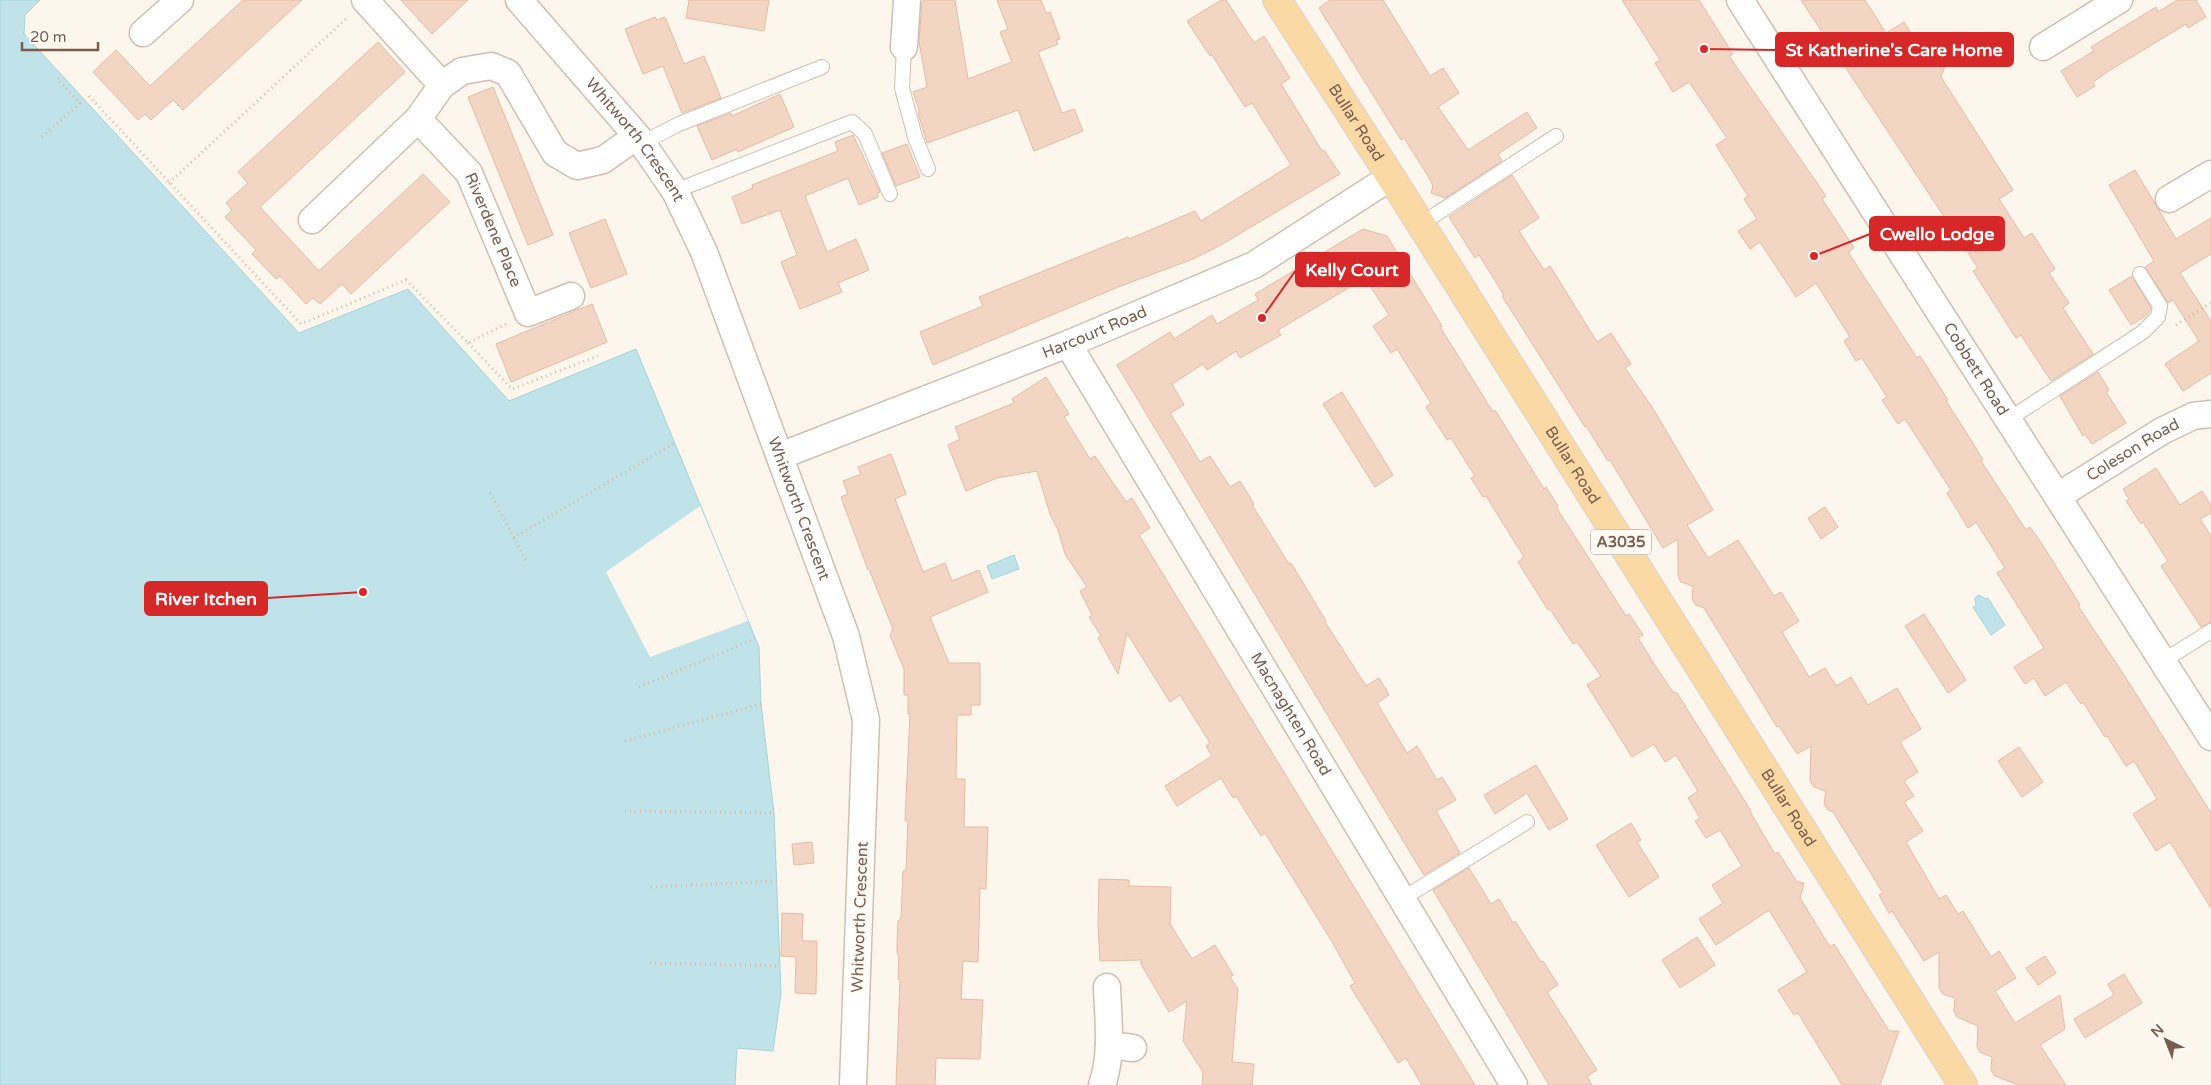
<svg xmlns="http://www.w3.org/2000/svg" width="2211" height="1085" font-family="'Varela Round',sans-serif">
  <style>
    .water { fill: #bfe3e8; stroke: #a5d3da }
    .pier { fill: #fdf6ec }
    .building { fill: #f3d5c3; stroke: #e6bba3 }
    .lines { fill: none; stroke-linecap: round; stroke-linejoin: round }
    .service-casing { stroke: #d1beb0; stroke-width: 16 }
    .minor-casing { stroke: #d1beb0; stroke-width: 29 }
    .primary-casing { stroke: #dad1cd; stroke-width: 30 }
    .path { stroke: #d9b8a5; stroke-width: 3; stroke-dasharray: 1 4; stroke-linecap: butt }
    .service { stroke: #fff; stroke-width: 14 }
    .minor { stroke: #fff; stroke-width: 26 }
    .primary { stroke: #fbd9a5; stroke-width: 28 }
    .labels { text-anchor: middle; dominant-baseline: central; stroke-width: 5; stroke-linejoin: round; paint-order: stroke }
    .shield { fill: #fffaf3; stroke: #a28b7f; stroke-width: 1 }
    .shield-label { font-size: 15px; font-weight: bold; fill: #7a5c4d }
    .street-label { font-size: 16px; fill: #7a5c4d; stroke: #fffaf3 }
    .leader { fill: none; stroke: #d62828; stroke-width: 2 }
    .callout-dot { fill: #d62828; stroke: #fffaf3; stroke-width: 2 }
    .callout { fill: #d62828; stroke: #d62828; stroke-width: 2 }
    .callout-label { font-size: 18px; text-anchor: middle; font-weight: bold; fill: #fff }
  </style>
  <rect width="100%" height="100%" fill="#fdf6ec"/>
  <!-- water -->
  <path class="water" d="M 0,0 L 40,0 L 25,15 L 24,34 L 299,333 L 408,289 L 509,401 L 636,349 L 759,647 L 761,704 L 774,813 L 781,993 L 773,1051 L 737,1048 L 735,1085 L 0,1085 Z
    M 1014,555 L 1019,569 L 992,579 L 987,566 Z
    M 1979,595 L 1986,599 L 1988,598 L 2005,625 L 1991,635 L 1973,607 L 1976,606 L 1975,598 Z"/>
  <!-- pier -->
  <path class="pier" d="M 700,506 L 748,621 L 650,657 L 606,572 Z"/>
  <!-- building -->
  <path class="building" d="M 243,0 L 302,0 L 183,110 L 173,100 L 151,120 L 145,114 L 138,120 L 93,72 L 116,50 L 150,86 Z
    M 401,0 L 468,0 L 432,34 Z
    M 689,0 L 769,0 L 764,31 L 686,18 Z
    M 924,0 L 955,0 L 968,79 L 1012,62 L 1000,32 L 1008,29 L 997,0 L 1041,0 L 1046,13 L 1050,12 L 1060,39 L 1056,40 L 1058,44 L 1038,52 L 1062,113 L 1074,109 L 1083,131 L 1034,151 L 1018,110 L 927,143 L 918,113 L 920,113 L 913,92 L 927,87 L 919,41 L 922,2 Z
    M 1221,0 L 1226,0 L 1254,43 L 1264,36 L 1290,78 L 1281,84 L 1322,151 L 1324,150 L 1340,174 L 1219,246 L 1193,259 L 1118,287 L 933,365 L 920,332 L 983,306 L 979,297 L 1128,237 L 1129,239 L 1195,211 L 1201,221 L 1291,165 L 1252,103 L 1245,107 L 1212,55 L 1210,56 L 1187,21 Z
    M 1330,0 L 1383,0 L 1430,76 L 1443,68 L 1459,93 L 1438,107 L 1468,150 L 1527,112 L 1537,128 L 1498,154 L 1502,161 L 1445,198 L 1431,193 L 1433,185 L 1428,176 L 1404,138 L 1401,140 L 1319,8 Z
    M 1622,0 L 1699,0 L 1733,54 L 1729,56 L 1826,196 L 1822,199 L 1854,248 L 1848,252 L 1917,358 L 1920,356 L 1948,400 L 1946,401 L 1966,432 L 1983,460 L 1981,461 L 2026,530 L 2030,527 L 2042,544 L 2080,605 L 2078,606 L 2124,675 L 2211,813 L 2211,908 L 2170,842 L 2156,851 L 2133,814 L 2157,799 L 2134,761 L 2126,766 L 2107,736 L 2105,737 L 2083,702 L 2081,704 L 2066,682 L 2045,696 L 2034,678 L 2025,684 L 2014,667 L 2044,648 L 1997,573 L 2005,568 L 1976,522 L 1968,528 L 1947,493 L 1951,490 L 1905,419 L 1898,424 L 1882,400 L 1887,397 L 1862,358 L 1856,361 L 1844,341 L 1850,337 L 1816,283 L 1796,297 L 1760,242 L 1750,249 L 1738,231 L 1757,219 L 1744,199 L 1748,196 L 1716,145 L 1727,138 L 1689,82 L 1673,92 L 1655,63 L 1660,60 Z
    M 1801,0 L 1865,0 L 1886,33 L 1904,22 L 1920,48 L 1928,43 L 1932,49 L 1941,51 L 1947,61 L 1941,77 L 2013,190 L 1999,199 L 2024,238 L 2032,233 L 2055,269 L 2049,273 L 2069,303 L 2063,308 L 2093,354 L 2051,381 L 2021,335 L 2016,338 L 1973,271 L 1978,268 Z
    M 2177,0 L 2196,0 L 2206,17 L 2188,28 L 2186,24 L 2107,72 L 2093,82 L 2095,86 L 2077,97 L 2061,71 L 2094,51 L 2091,47 L 2156,7 L 2158,12 Z
    M 655,17 L 657,20 L 665,17 L 684,64 L 704,56 L 721,98 L 682,113 L 663,66 L 643,74 L 625,29 Z
    M 378,42 L 405,72 L 260,207 L 319,271 L 423,174 L 450,202 L 351,294 L 342,284 L 320,304 L 313,298 L 306,304 L 280,276 L 276,279 L 252,254 L 256,250 L 225,217 L 232,210 L 226,203 L 248,183 L 238,172 Z
    M 493,87 L 553,235 L 528,245 L 468,97 Z
    M 780,94 L 794,127 L 738,152 L 737,149 L 712,160 L 697,126 L 731,113 L 732,116 Z
    M 853,135 L 880,192 L 877,193 L 878,197 L 859,205 L 848,178 L 805,196 L 827,252 L 856,239 L 869,270 L 838,283 L 842,292 L 800,309 L 781,262 L 797,255 L 780,210 L 742,224 L 732,197 L 753,188 L 752,185 L 838,151 L 835,142 Z
    M 907,144 L 920,177 L 896,186 L 882,153 Z
    M 2135,170 L 2176,239 L 2211,218 L 2211,254 L 2180,273 L 2211,321 L 2211,373 L 2183,391 L 2165,364 L 2199,341 L 2173,300 L 2168,303 L 2145,267 L 2154,261 L 2109,185 Z
    M 1512,175 L 1539,218 L 1519,231 L 1544,270 L 1550,266 L 1597,342 L 1611,333 L 1631,364 L 1625,368 L 1652,407 L 1713,510 L 1687,525 L 1708,558 L 1738,540 L 1774,596 L 1781,592 L 1799,621 L 1782,632 L 1809,677 L 1825,668 L 1836,686 L 1851,677 L 1868,705 L 1897,688 L 1921,729 L 1900,742 L 1918,772 L 1904,781 L 1914,796 L 1904,802 L 1923,831 L 1906,842 L 1939,899 L 1946,895 L 1958,914 L 1963,911 L 1991,957 L 1999,951 L 2016,978 L 1995,991 L 2015,1023 L 2060,995 L 2065,1029 L 2040,1045 L 2066,1085 L 2019,1085 L 1995,1076 L 1991,1070 L 1992,1057 L 1980,1052 L 1977,1047 L 1978,1026 L 1957,1017 L 1954,1011 L 1955,998 L 1943,994 L 1939,988 L 1939,952 L 1924,961 L 1892,911 L 1889,913 L 1879,895 L 1883,893 L 1833,812 L 1828,810 L 1824,804 L 1826,791 L 1814,787 L 1810,781 L 1811,746 L 1797,754 L 1779,726 L 1777,727 L 1704,608 L 1696,605 L 1692,599 L 1693,586 L 1681,582 L 1678,576 L 1678,539 L 1663,548 L 1610,460 L 1608,461 L 1586,426 L 1585,427 L 1502,296 L 1504,295 L 1479,255 L 1475,258 L 1449,217 Z
    M 605,219 L 627,274 L 591,288 L 569,233 Z
    M 1363,229 L 1387,236 L 1442,326 L 1440,327 L 1493,412 L 1495,410 L 1544,489 L 1546,487 L 1558,506 L 1556,507 L 1626,616 L 1629,614 L 1643,635 L 1638,638 L 1656,667 L 1673,692 L 1677,693 L 1751,811 L 1750,812 L 1775,854 L 1778,852 L 1797,882 L 1804,883 L 1800,898 L 1830,947 L 1834,944 L 1889,1031 L 1899,1031 L 1880,1085 L 1842,1085 L 1798,1013 L 1794,1015 L 1778,990 L 1807,972 L 1769,910 L 1716,945 L 1699,919 L 1723,903 L 1712,885 L 1742,866 L 1720,830 L 1706,838 L 1695,821 L 1700,818 L 1688,798 L 1698,791 L 1676,755 L 1665,762 L 1654,744 L 1632,757 L 1587,685 L 1601,676 L 1577,642 L 1573,644 L 1550,609 L 1548,610 L 1518,562 L 1524,557 L 1486,496 L 1483,497 L 1471,478 L 1475,476 L 1451,438 L 1447,440 L 1426,407 L 1431,403 L 1397,349 L 1391,353 L 1373,326 L 1389,315 L 1365,278 L 1278,330 L 1281,335 L 1240,358 L 1236,351 L 1207,370 L 1203,364 L 1172,384 L 1184,405 L 1170,413 L 1200,462 L 1210,456 L 1230,487 L 1240,481 L 1254,504 L 1252,505 L 1289,564 L 1291,563 L 1326,621 L 1325,622 L 1366,686 L 1379,678 L 1389,695 L 1377,703 L 1407,753 L 1417,746 L 1437,780 L 1442,777 L 1456,800 L 1436,811 L 1460,853 L 1424,875 L 1408,849 L 1117,365 L 1170,332 L 1174,339 L 1212,315 L 1217,324 L 1258,300 L 1255,294 Z
    M 2132,276 L 2151,308 L 2147,315 L 2131,325 L 2109,290 Z
    M 592,304 L 607,342 L 511,382 L 496,344 Z
    M 2098,372 L 2109,390 L 2106,392 L 2126,423 L 2092,444 L 2085,434 L 2083,436 L 2060,396 Z
    M 1046,377 L 1069,414 L 1064,417 L 1090,459 L 1095,456 L 1126,502 L 1132,498 L 1150,528 L 1139,535 L 1475,1085 L 1422,1085 L 1406,1058 L 1398,1063 L 1350,986 L 1355,983 L 1331,940 L 1265,833 L 1261,836 L 1236,796 L 1233,798 L 1221,778 L 1177,806 L 1165,786 L 1212,756 L 1206,746 L 1210,743 L 1180,695 L 1170,702 L 1127,633 L 1118,674 L 1098,638 L 1101,636 L 1089,617 L 1092,615 L 1080,591 L 1087,587 L 1065,554 L 1058,530 L 1050,514 L 1037,471 L 997,478 L 966,491 L 948,445 L 960,439 L 955,427 L 1014,403 L 1012,399 Z
    M 1342,392 L 1393,475 L 1375,487 L 1323,404 Z
    M 891,454 L 906,494 L 895,499 L 923,572 L 945,563 L 952,581 L 979,570 L 988,592 L 930,617 L 949,663 L 980,663 L 980,705 L 971,705 L 971,715 L 957,715 L 956,779 L 965,779 L 964,827 L 988,827 L 986,889 L 980,888 L 978,962 L 963,961 L 961,999 L 983,1000 L 980,1059 L 936,1058 L 935,1085 L 896,1085 L 900,980 L 898,979 L 899,955 L 897,953 L 897,943 L 898,921 L 901,918 L 903,871 L 906,871 L 908,821 L 905,821 L 910,714 L 908,714 L 908,695 L 904,695 L 904,669 L 890,635 L 893,629 L 869,569 L 868,570 L 841,497 L 848,494 L 843,481 L 861,474 L 858,467 Z
    M 2156,468 L 2180,505 L 2202,491 L 2211,505 L 2211,513 L 2200,519 L 2211,536 L 2211,622 L 2201,627 L 2161,566 L 2168,561 L 2143,522 L 2141,524 L 2126,501 L 2129,499 L 2123,489 Z
    M 1825,507 L 1838,527 L 1821,539 L 1808,518 Z
    M 1924,614 L 1966,680 L 1948,693 L 1905,626 Z
    M 2019,747 L 2043,782 L 2022,797 L 1998,761 Z
    M 1536,765 L 1568,819 L 1549,830 L 1527,793 L 1495,814 L 1484,795 Z
    M 1631,823 L 1641,840 L 1637,842 L 1659,877 L 1629,897 L 1596,845 Z
    M 812,842 L 814,863 L 794,865 L 792,844 Z
    M 1469,868 L 1491,904 L 1499,899 L 1513,923 L 1515,921 L 1541,962 L 1543,961 L 1558,985 L 1547,992 L 1597,1070 L 1587,1076 L 1592,1085 L 1549,1085 L 1433,890 Z
    M 1099,879 L 1129,880 L 1129,886 L 1171,887 L 1170,924 L 1192,959 L 1215,945 L 1233,975 L 1230,977 L 1238,989 L 1232,1062 L 1254,1064 L 1252,1085 L 1202,1085 L 1203,1072 L 1183,1041 L 1187,1001 L 1169,1012 L 1141,964 L 1141,960 L 1100,961 L 1098,924 Z
    M 782,913 L 803,914 L 802,941 L 817,941 L 816,994 L 795,993 L 796,957 L 781,956 Z
    M 1697,937 L 1715,965 L 1680,988 L 1662,960 Z
    M 2045,956 L 2056,973 L 2038,985 L 2026,968 Z
    M 2124,974 L 2142,1003 L 2085,1038 L 2074,1019 L 2114,995 L 2108,984 Z"/>
  <g class="lines">
    <defs>
      <path id="service" d="M 904,47 L 902,88 L 915,137 L 928,169
        M 642,143 L 679,124 L 822,67
        M 675,191 L 852,122 L 865,134 L 890,194
        M 1421,224 L 1556,136
        M 2009,419 L 2143,332 L 2158,317 L 2160,306 L 2140,274
        M 2163,661 L 2211,631
        M 1402,899 L 1527,822"/>
      <g id="minor">
        <path d="M 365,0 L 442,85"/>
        <path id="s1" d="M 519,0 L 637,136 L 675,191 L 704,252 L 846,636 L 866,720 L 853,1085"/>
        <path id="s2" d="M 1740,0 L 2211,737"/>
        <path d="M 143,33 L 180,0"/>
        <path d="M 904,47 L 907,0"/>
        <path d="M 2043,47 L 2119,0"/>
        <path id="s3" d="M 418,119 L 469,173 L 528,313 L 571,296"/>
        <path d="M 2169,199 L 2211,174"/>
        <path d="M 312,220 L 418,119 L 442,85 L 462,71 L 491,66 L 508,73 L 555,153 L 577,166 L 603,160 L 637,136"/>
        <path id="s4" d="M 1068,344 L 1514,1085"/>
        <path id="s5" d="M 780,456 L 1068,344 L 1254,265 L 1391,177"/>
        <path id="s6" d="M 2058,496 L 2162,431 L 2193,416 L 2211,414"/>
        <path d="M 1109,1045 L 1133,1048"/>
        <path d="M 1102,1085 C 1113,1054 1108,1019 1107,987"/>
      </g>
      <g id="primary">
        <path id="s7" d="M 1277,0 L 1391,177 L 1963,1085"/>
      </g>
    </defs>
    <!-- service casing -->
    <use href="#service" class="service-casing"/>
    <!-- minor casing -->
    <use href="#minor" class="minor-casing"/>
    <!-- primary casing -->
    <use href="#primary" class="primary-casing"/>
    <!-- path -->
    <path class="path" d="M 89,96 L 301,324 L 406,280 L 468,343 L 506,324
      M 42,137 L 80,103 L 57,79 L 61,75
      M 169,183 L 348,17
      M 2176,325 L 2211,303
      M 468,343 L 512,389 L 598,356
      M 490,493 L 526,560
      M 513,538 L 675,443
      M 639,687 L 755,639
      M 625,741 L 761,704
      M 625,811 L 774,813
      M 651,887 L 777,881
      M 650,963 L 780,966"/>
    <!-- service -->
    <use href="#service" class="service"/>
    <!-- minor -->
    <use href="#minor" class="minor"/>
    <!-- primary -->
    <use href="#primary" class="primary"/>
  </g>
  <g class="labels">
    <!-- shield labels -->
    <rect class="shield" x="1591" y="529.5" width="60" height="25" rx="4"/>
    <g class="shield-label">
      <text x="1621" y="542">A3035</text>
    </g>
    <!-- street labels -->
    <g class="street-label">
      <text stroke="none"><textPath href="#s7" startOffset="146">Bullar Road</textPath></text>
      <text stroke="none"><textPath href="#s1" startOffset="182">Whitworth Crescent</textPath></text>
      <text stroke="none"><textPath href="#s3" startOffset="136">Riverdene Place</textPath></text>
      <text stroke="none"><textPath href="#s5" startOffset="338">Harcourt Road</textPath></text>
      <text stroke="none"><textPath href="#s2" startOffset="438">Cobbett Road</textPath></text>
      <text stroke="none"><textPath href="#s6" startOffset="88">Coleson Road</textPath></text>
      <text stroke="none"><textPath href="#s7" startOffset="551">Bullar Road</textPath></text>
      <text stroke="none"><textPath href="#s1" startOffset="588">Whitworth Crescent</textPath></text>
      <text stroke="none"><textPath href="#s4" startOffset="432">Macnaghten Road</textPath></text>
      <text stroke="none"><textPath href="#s7" startOffset="956">Bullar Road</textPath></text>
      <text transform="translate(860 917) rotate(-88)">Whitworth Crescent</text>
    </g>
  </g>
  <!-- callouts -->
  <path class="leader" d="M1704 49L1776 50M1814 256L1870 234M1262 318L1296 270M363 592L267 598"/>
  <g class="callout-dot">
    <circle cx="1704" cy="49" r="5"/>
    <circle cx="1814" cy="256" r="5"/>
    <circle cx="1262" cy="318" r="5"/>
    <circle cx="363" cy="592" r="5"/>
  </g>
  <g class="callout">
    <rect x="1776" y="33" width="237" height="33" rx="5"/>
    <rect x="1870" y="217" width="134" height="33" rx="5"/>
    <rect x="1296" y="253" width="113" height="33" rx="5"/>
    <rect x="145" y="582" width="122" height="33" rx="5"/>
  </g>
  <g class="callout-label">
    <text x="1894" y="56">St Katherine's Care Home</text>
    <text x="1937" y="240">Cwello Lodge</text>
    <text x="1352" y="276">Kelly Court</text>
    <text x="206" y="605">River Itchen</text>
  </g>
  <!-- north arrow -->
  <g transform="translate(2166 1040) rotate(317)" stroke="#fffaf3" stroke-width="4" paint-order="stroke">
  <path d="M0-4L9 19L0 12L-9 19Z" fill="#7a5c4d"/>
  <text y="-8" font-size="14" font-weight="bold" text-anchor="middle" fill="#7a5c4d">N</text>
  </g>
  <!-- scale -->
  <path d="M22 42v8h76v-8" fill="none" stroke="#7a5c4d" stroke-width="2.5"/>
  <text x="30" y="42" font-size="15" fill="#7a5c4d" stroke="#fffaf3" stroke-width="4" paint-order="stroke">20 m</text>
</svg>
